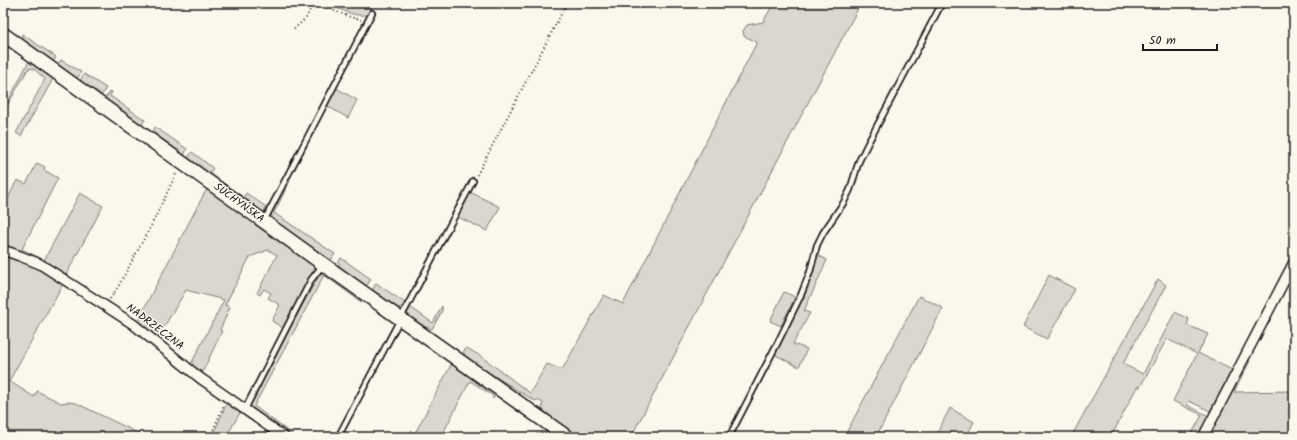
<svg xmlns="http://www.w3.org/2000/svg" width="1297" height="440" font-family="Kalam,sans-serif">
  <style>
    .green { fill: #dad7ce; stroke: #7b7a75 }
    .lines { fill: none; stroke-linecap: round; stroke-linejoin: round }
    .lane-casing { stroke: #1c1c1c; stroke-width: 8 }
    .street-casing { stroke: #1c1c1c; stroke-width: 12 }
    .secondary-casing { stroke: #1c1c1c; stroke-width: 16 }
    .path { stroke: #1c1c1c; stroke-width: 2; stroke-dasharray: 1 3; stroke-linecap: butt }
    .lane { stroke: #fbf7ec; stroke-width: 4.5 }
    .street { stroke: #fbf7ec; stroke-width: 9 }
    .secondary { stroke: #fbf7ec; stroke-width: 13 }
    .labels { text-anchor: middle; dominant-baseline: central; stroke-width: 3; stroke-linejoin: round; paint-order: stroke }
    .street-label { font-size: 11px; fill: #1c1c1c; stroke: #fbf7ec }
  </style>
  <rect width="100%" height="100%" fill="#fbf7ec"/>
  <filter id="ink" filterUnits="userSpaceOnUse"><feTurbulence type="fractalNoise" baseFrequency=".025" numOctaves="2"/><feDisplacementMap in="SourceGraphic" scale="8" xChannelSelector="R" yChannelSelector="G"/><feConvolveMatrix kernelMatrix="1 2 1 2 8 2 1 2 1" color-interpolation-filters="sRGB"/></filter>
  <g filter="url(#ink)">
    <!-- green -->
    <path class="green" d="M 327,3 L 374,3 L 367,15 C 353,17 340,9 327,3 Z
      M 774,3 L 861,3 L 631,437 L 577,437 L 565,428 L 543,410 L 542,406 L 543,403 L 538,400 L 535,401 L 467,359 L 463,352 L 467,348 L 482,357 L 530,393 L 547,364 L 562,370 L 604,295 L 623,304 L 757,42 L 744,36 L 743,31 L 747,25 L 763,22 Z
      M 22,34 L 56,57 L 52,63 L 21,39 Z
      M 61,60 L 81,72 L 77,79 L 75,79 L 58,66 L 58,64 Z
      M 29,61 L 53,79 L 21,136 L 16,133 L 45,79 L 33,68 L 28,69 L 3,113 L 3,111 Z
      M 84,74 L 106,88 L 102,95 L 99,95 L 81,82 L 81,79 Z
      M 336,88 L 357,100 L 348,118 L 327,106 Z
      M 111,91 L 112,92 L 110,96 L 145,120 L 141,125 L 106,99 L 106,97 Z
      M 155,127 L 187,149 L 184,156 L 154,133 L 153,131 Z
      M 192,152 L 213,168 L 211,171 L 208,173 L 188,160 L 189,156 Z
      M 37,163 L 45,167 L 44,170 L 58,178 L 22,249 L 40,258 L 39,259 L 22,251 L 3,246 L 3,209 L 17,180 L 26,184 Z
      M 288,181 L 290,181 L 274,213 L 335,254 L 331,260 L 328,259 L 273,219 L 271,214 Z
      M 209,188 L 315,265 L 316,267 L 283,328 L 272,321 L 280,305 L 268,298 L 271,293 L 264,289 L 260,295 L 257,293 L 277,255 L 268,250 L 250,257 L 225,305 L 230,307 L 220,330 L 222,331 L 202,373 L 191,364 L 224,300 L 186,290 L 158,337 L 139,323 L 141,314 L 205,192 Z
      M 470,192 L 500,207 L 487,231 L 458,217 Z
      M 80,193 L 103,206 L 66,275 L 97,295 L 43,262 Z
      M 246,193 L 266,207 L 264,212 L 262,212 L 245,199 L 244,196 Z
      M 818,255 L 827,260 L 804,311 L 810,313 L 793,344 L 807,349 L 799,367 L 774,354 C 792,323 807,290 818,255 Z
      M 3,256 L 21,261 L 44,271 L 63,284 L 9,381 L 34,397 L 37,391 L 61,403 L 68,402 L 76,403 L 146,437 L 3,437 Z
      M 341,258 L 371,279 L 368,284 L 365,286 L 339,266 L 339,261 Z
      M 325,272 L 363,299 L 361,302 L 324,275 L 254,406 L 296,437 L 292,437 L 248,405 L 314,284 L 321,273 Z
      M 1049,275 L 1075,289 L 1047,339 L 1023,327 Z
      M 1158,279 L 1166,285 L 1123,364 L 1143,374 L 1175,312 L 1189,319 L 1187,325 L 1208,334 L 1198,353 L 1232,370 L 1210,411 L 1189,401 L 1187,405 L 1207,415 L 1208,418 L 1197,437 L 1190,437 L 1202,415 L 1173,401 L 1197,354 L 1167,339 L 1140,387 L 1137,387 L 1111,437 L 1071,437 Z
      M 376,283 L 405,303 L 402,307 L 398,308 L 374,291 L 373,289 Z
      M 784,292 L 795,297 L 781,326 L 770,321 Z
      M 919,296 L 943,308 L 876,437 L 844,437 Z
      M 442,306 L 442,311 L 432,329 L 425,327 L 407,314 L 410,307 L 433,323 Z
      M 1247,359 L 1250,361 L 1234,392 L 1294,391 L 1294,437 L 1206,437 Z
      M 452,363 L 496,394 L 493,399 L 493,396 L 470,381 L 441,437 L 413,437 Z
      M 228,400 L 245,413 L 244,415 L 240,413 L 226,437 L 212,437 Z
      M 950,408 L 974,422 L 966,437 L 935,437 Z"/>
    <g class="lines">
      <defs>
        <path id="lane" d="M 264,221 L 372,13
          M 245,409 L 311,280 L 322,266
          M 338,437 L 473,181
          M 729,437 L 778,342 L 801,295 L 810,272 L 817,245 L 823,233 L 844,202 L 850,190 L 859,161 L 868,143 L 942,3"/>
        <path id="street" d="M 3,250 L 20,256 L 40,264 L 110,309 L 133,324 L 200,378 L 284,437
          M 1203,437 L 1294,262"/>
        <path id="secondary" d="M 3,34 L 323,264 L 567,437"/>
      </defs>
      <!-- lane casing -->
      <use href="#lane" class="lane-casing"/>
      <!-- street casing -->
      <use href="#street" class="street-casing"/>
      <!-- secondary casing -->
      <use href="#secondary" class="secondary-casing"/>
      <!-- path -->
      <path class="path" d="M 294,29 L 306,18 L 310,10 L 314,6 L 320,5 L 350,17 L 361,20
        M 477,175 L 567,3
        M 110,299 L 118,287 L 152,224 L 177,172
        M 210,437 L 224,405"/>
      <!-- lane -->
      <use href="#lane" class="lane"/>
      <!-- street -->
      <use href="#street" class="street"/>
      <!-- secondary -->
      <use href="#secondary" class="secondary"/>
    </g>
  </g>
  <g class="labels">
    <!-- street labels -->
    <g class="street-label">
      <text transform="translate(239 203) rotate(36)">SUCHYŃSKA</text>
      <text transform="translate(155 327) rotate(37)">NADRZECZNA</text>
    </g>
  </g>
  <!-- margin -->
  <rect width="1297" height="440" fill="none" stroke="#fbf7ec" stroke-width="16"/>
  <rect x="8" y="8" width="1281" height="424" fill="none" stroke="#1c1c1c" stroke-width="1.5" filter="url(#ink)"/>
  <!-- scale -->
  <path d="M1143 44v6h74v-6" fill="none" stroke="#1c1c1c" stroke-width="2"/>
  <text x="1149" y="44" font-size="12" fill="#1c1c1c" stroke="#fbf7ec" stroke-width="3" paint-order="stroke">50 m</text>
</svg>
